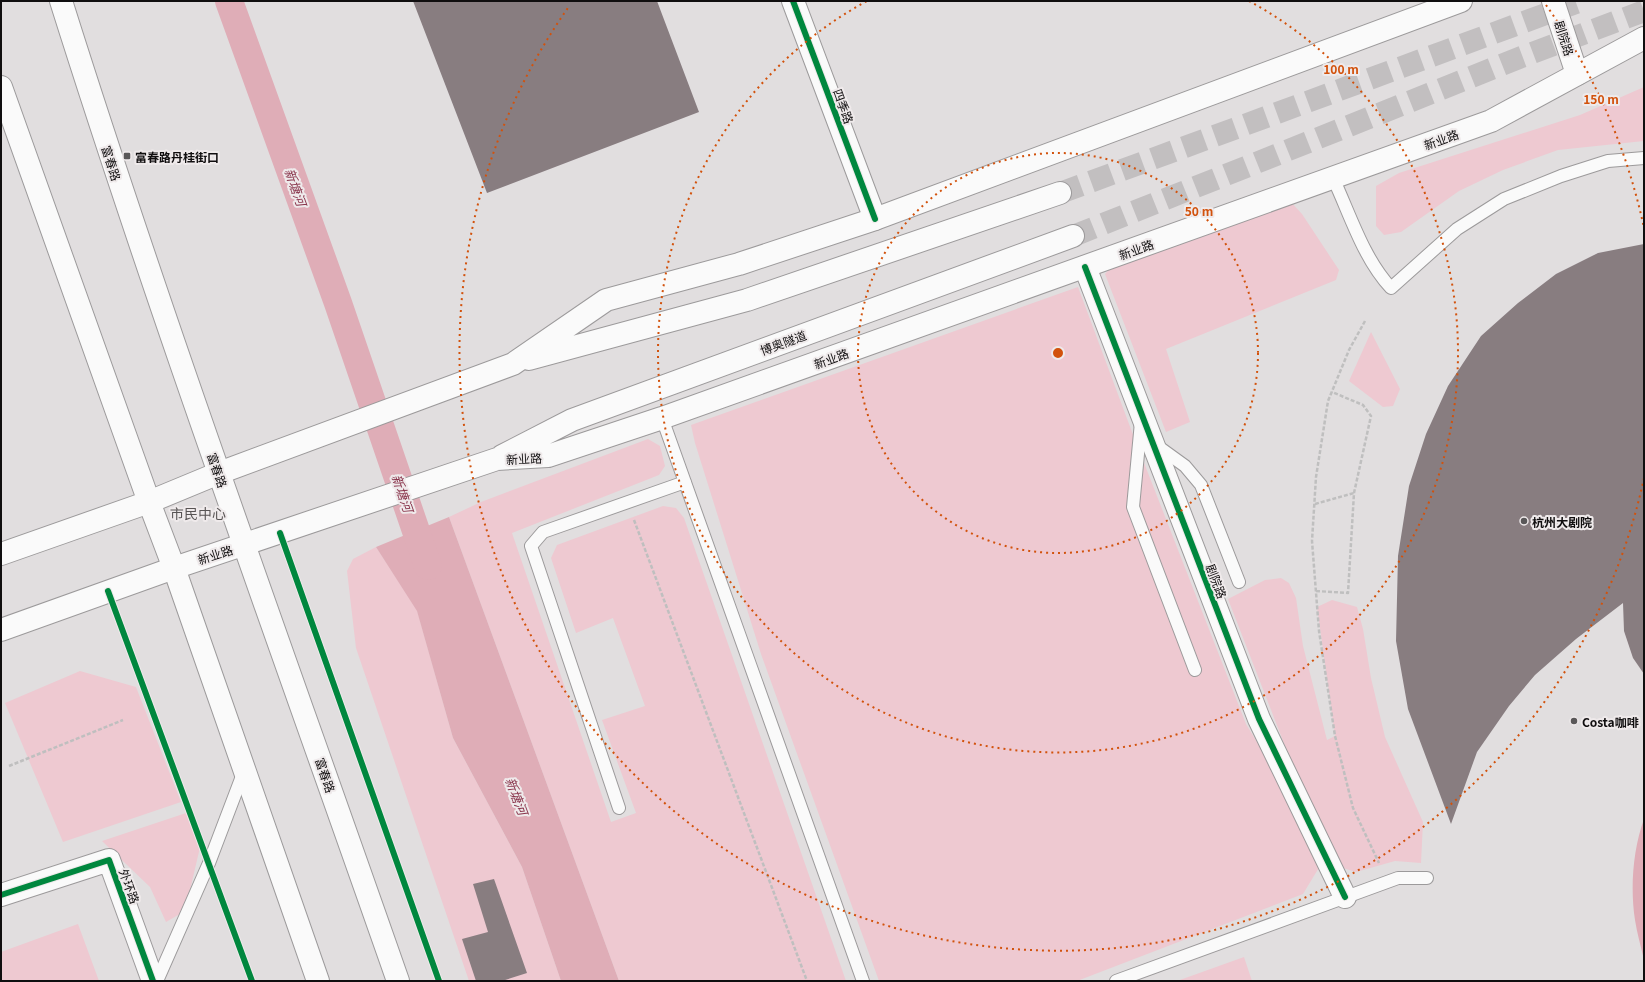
<svg xmlns="http://www.w3.org/2000/svg" width="1645" height="982" font-family="Georgia,'Noto Sans SC',serif">
  <style>
    .green { fill: #eec9d1 }
    .water { fill: #dfadb7 }
    .lines { fill: none; stroke-linecap: round; stroke-linejoin: round }
    .canal { stroke: #dfadb7; stroke-width: 28 }
    .building { fill: #887d80 }
    .primary-tunnel { stroke: #c2bfc0; stroke-width: 22; stroke-dasharray: 22 11; stroke-linecap: butt }
    .lane-casing { stroke: #9c9a9b; stroke-width: 14 }
    .street-casing { stroke: #9c9a9b; stroke-width: 24 }
    .secondary-casing { stroke: #9c9a9b; stroke-width: 24 }
    .primary-casing { stroke: #9c9a9b; stroke-width: 24 }
    .path { stroke: #bfbfbf; stroke-width: 2.5; stroke-dasharray: 4 2; stroke-linecap: butt }
    .lane { stroke: #fafafa; stroke-width: 12 }
    .street { stroke: #fafafa; stroke-width: 22 }
    .secondary { stroke: #fafafa; stroke-width: 22 }
    .primary { stroke: #fafafa; stroke-width: 22 }
    .cycleway-casing { stroke: #efeaeb; stroke-width: 8 }
    .cycleway { stroke: #00873e; stroke-width: 6 }
    .ring { fill: none; stroke: #d2520c; stroke-width: 2; stroke-dasharray: 2 4 }
    .poi-dot { fill: #595758; stroke: #efeaeb; stroke-width: 1.5 }
    .labels { text-anchor: middle; dominant-baseline: central; stroke-width: 4; stroke-linejoin: round; paint-order: stroke }
    .street-label { font-size: 12px; fill: #100e0f; stroke: #efeaeb }
    .poi-label { font-size: 12px; font-weight: bold; fill: #100e0f; stroke: #efeaeb; text-anchor: start }
    .water-label { font-size: 13px; font-style: italic; fill: #8a364d; stroke: #efeaeb }
    .quarter-label { font-size: 14px; fill: #585454; stroke: #efeaeb }
    .centre { fill: #d2520c; stroke: #efeaeb; stroke-width: 2 }
    .ring-label { font-size: 12px; text-anchor: middle; font-weight: bold; fill: #d2520c; stroke: #efeaeb; stroke-width: 4; stroke-linejoin: round; paint-order: stroke }
  </style>
  <rect width="100%" height="100%" fill="#e1dedf"/>
  <!-- green -->
  <path class="green" d="M 1644,87 L 1644,141 L 1558,150 L 1503,170 L 1459,191 L 1401,232 L 1384,235 L 1376,226 L 1376,186 L 1399,173 L 1580,115 Z
    M 1289,200 L 1302,214 L 1339,270 L 1336,280 L 1166,349 L 1190,422 L 1166,432 L 1105,274 L 1115,263 Z
    M 1078,287 L 1132,432 L 1246,724 L 1326,856 L 1303,894 L 1077,981 L 879,981 L 761,654 L 695,443 L 691,425 Z
    M 1371,332 L 1400,389 L 1393,406 L 1383,407 L 1349,381 Z
    M 648,439 L 660,446 L 665,466 L 659,475 L 512,533 L 611,822 L 636,813 L 602,720 L 645,706 L 613,618 L 576,633 L 551,558 L 557,545 L 663,506 L 676,508 L 684,518 L 846,981 L 619,981 L 449,517 L 481,502 Z
    M 376,547 L 417,610 L 453,738 L 522,867 L 561,981 L 469,981 L 356,648 L 347,571 L 353,559 Z
    M 1281,578 L 1289,583 L 1296,598 L 1303,646 L 1327,740 L 1335,736 L 1317,607 L 1332,600 L 1357,607 L 1363,629 L 1371,678 L 1385,737 L 1423,822 L 1421,863 L 1395,861 L 1356,872 L 1343,868 L 1285,746 L 1228,599 L 1265,580 Z
    M 80,671 L 136,687 L 181,802 L 63,842 L 5,703 Z
    M 186,813 L 202,839 L 185,911 L 166,922 L 150,887 L 102,841 Z
    M 78,924 L 99,981 L 1,981 L 1,952 Z
    M 1244,957 L 1252,981 L 1177,981 Z"/>
  <!-- water -->
  <path class="water" d="M 449,517 L 619,981 L 561,981 L 522,867 L 453,738 L 417,611 L 376,547 Z
    M 1644,819 L 1644,960 C 1641,947 1637,933 1635,920 C 1630,888 1633,849 1644,819 Z"/>
  <g class="lines">
    <!-- canal -->
    <path class="canal" d="M 229,1 L 338,303 L 428,566"/>
  </g>
  <!-- building -->
  <path class="building" d="M 413,1 L 657,1 L 699,112 L 487,193 Z
    M 1644,244 L 1644,674 L 1633,658 L 1624,631 L 1623,603 L 1576,639 L 1535,675 L 1509,706 L 1477,752 L 1451,824 L 1408,709 L 1396,641 L 1398,556 L 1409,486 L 1426,434 L 1448,386 L 1481,336 L 1518,303 L 1556,274 L 1598,253 Z
    M 494,879 L 527,973 L 502,981 L 476,981 L 462,939 L 488,932 L 473,884 Z"/>
  <g class="lines">
    <!-- primary-tunnel -->
    <path class="primary-tunnel" d="M 1060,193 L 1581,1
      M 1073,236 L 1519,58 L 1644,11"/>
    <defs>
      <path id="lane" d="M 1333,178 C 1350,214 1363,258 1391,288 L 1457,229 L 1504,199 L 1561,176 L 1608,161 L 1644,158
        M 662,418 L 863,981
        M 1141,422 L 1133,507 L 1195,670
        M 1156,445 L 1185,466 L 1201,485 L 1239,582
        M 619,808 L 531,546 L 543,532 L 685,482
        M 157,981 L 209,863 L 244,771
        M 1116,981 L 1398,878 L 1427,878"/>
      <path id="street" d="M 793,1 L 875,219
        M 1085,267 L 1259,719 L 1345,897
        M 1,895 L 109,860 L 153,981"/>
      <path id="secondary" d="M 61,1 C 165,331 284,655 398,981
        M 1553,1 L 1577,74
        M 1,87 L 149,502 L 174,568 L 318,981"/>
      <path id="primary" d="M 529,359 L 747,300 L 1060,193
        M 502,456 L 572,420 L 1073,236
        M 1,554 L 149,502 L 219,473 L 513,364 L 606,300 L 739,264 L 875,219 L 1461,1
        M 1,630 L 174,568 L 497,459 L 548,456 L 662,418 L 1491,121 L 1644,38"/>
    </defs>
    <!-- lane casing -->
    <use href="#lane" class="lane-casing"/>
    <!-- street casing -->
    <use href="#street" class="street-casing"/>
    <!-- secondary casing -->
    <use href="#secondary" class="secondary-casing"/>
    <!-- primary casing -->
    <use href="#primary" class="primary-casing"/>
    <!-- path -->
    <path class="path" d="M 1365,321 L 1349,350 L 1328,401 L 1316,477 L 1312,541 L 1319,631 L 1335,736 L 1353,808 L 1379,863
      M 1315,504 L 1354,493
      M 634,520 L 807,981
      M 1316,591 L 1348,593 L 1354,493 L 1371,416 L 1363,405 L 1332,392
      M 9,766 L 123,720"/>
    <!-- lane -->
    <use href="#lane" class="lane"/>
    <!-- street -->
    <use href="#street" class="street"/>
    <!-- secondary -->
    <use href="#secondary" class="secondary"/>
    <!-- primary -->
    <use href="#primary" class="primary"/>
    <defs>
      <path id="cycleway" d="M 793,1 L 875,219
        M 1085,267 L 1259,719 L 1345,897
        M 280,533 L 439,981
        M 108,591 L 252,981
        M 1,895 L 109,860 L 153,981"/>
    </defs>
    <!-- cycleway casing -->
    <use href="#cycleway" class="cycleway-casing"/>
    <!-- cycleway -->
    <use href="#cycleway" class="cycleway"/>
  </g>
  <!-- distance rings -->
  <g class="ring">
    <circle cx="1058" cy="353" r="200"/>
    <path d="M1249 1A400 400 0 1 1 867 1"/>
    <path d="M1644 478A599 599 0 1 1 570 5M1546 5A599 599 0 0 1 1644 228"/>
  </g>
  <!-- markers -->
  <g class="poi-dot">
    <rect x="123" y="152" width="8" height="8" rx="2"/>
    <circle cx="1524" cy="521" r="4"/>
    <circle cx="1574" cy="721" r="4"/>
  </g>
  <g class="labels">
    <!-- street labels -->
    <g class="street-label">
      <text transform="translate(1565 38) rotate(72)">剧院路</text>
      <text transform="translate(844 106) rotate(70)">四季路</text>
      <text transform="translate(1441 139) rotate(-20)">新业路</text>
      <text transform="translate(112 163) rotate(72)">富春路</text>
      <text transform="translate(1136 249) rotate(-20)">新业路</text>
      <text transform="translate(783 342) rotate(-20)">博奥隧道</text>
      <text transform="translate(831 358) rotate(-20)">新业路</text>
      <text transform="translate(524 458) rotate(-3)">新业路</text>
      <text transform="translate(218 470) rotate(71)">富春路</text>
      <text transform="translate(215 554) rotate(-18)">新业路</text>
      <text transform="translate(1217 581) rotate(69)">剧院路</text>
      <text transform="translate(326 775) rotate(71)">富春路</text>
      <text transform="translate(130 886) rotate(70)">外环路</text>
    </g>
    <!-- poi labels -->
    <g class="poi-label">
      <text x="135" y="156">富春路丹桂街口</text>
      <text x="1532" y="521">杭州大剧院</text>
      <text x="1582" y="721">Costa咖啡</text>
    </g>
    <!-- water labels -->
    <g class="water-label">
      <text transform="translate(296 187) rotate(70)">新塘河</text>
      <text transform="translate(403 493) rotate(71)">新塘河</text>
      <text transform="translate(517 796) rotate(69)">新塘河</text>
    </g>
    <!-- quarter labels -->
    <g class="quarter-label">
      <text x="198" y="513">市民中心</text>
    </g>
  </g>
  <circle cx="1058" cy="353" r="6" class="centre"/>
  <g class="ring-label">
    <text x="1341" y="74">100 m</text>
    <text x="1601" y="104">150 m</text>
    <text x="1199" y="216">50 m</text>
  </g>
  <!-- border -->
  <rect width="1645" height="982" fill="none" stroke="#100e0f" stroke-width="4"/>
</svg>
